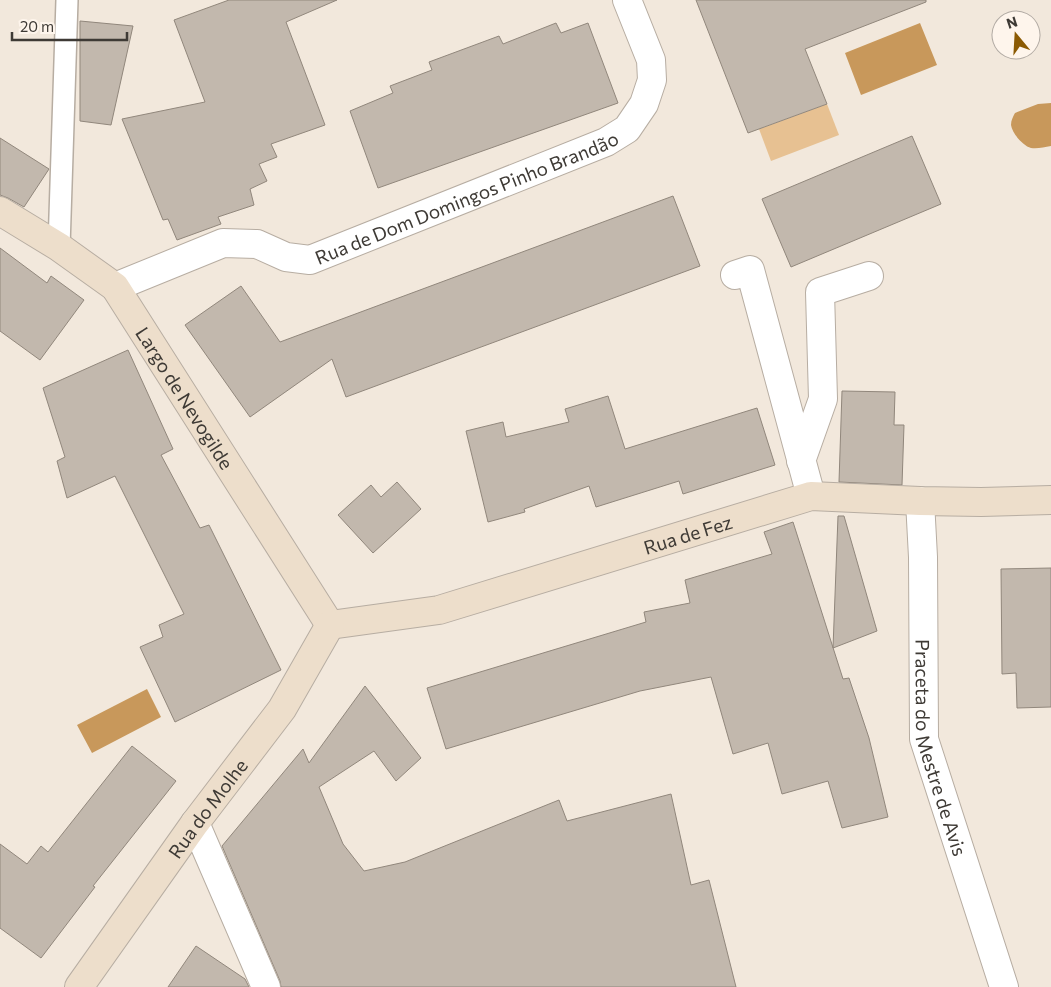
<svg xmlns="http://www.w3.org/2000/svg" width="1051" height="987" font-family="Commissioner,sans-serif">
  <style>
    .green { fill: #e7c192 }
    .water { fill: #c8985b }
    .building { fill: #c2b8ad; stroke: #91877c }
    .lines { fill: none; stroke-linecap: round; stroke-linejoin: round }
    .lane-casing { stroke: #b7ada2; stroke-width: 24 }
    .street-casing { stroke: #b7ada2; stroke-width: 30 }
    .secondary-casing { stroke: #b7ada2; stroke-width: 30 }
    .lane { stroke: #fff; stroke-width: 21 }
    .street { stroke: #fff; stroke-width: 28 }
    .secondary { stroke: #eddecb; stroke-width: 28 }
    .labels { text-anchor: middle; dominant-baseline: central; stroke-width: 4; stroke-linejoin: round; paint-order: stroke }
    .street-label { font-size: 19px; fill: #3e3a35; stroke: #fef5ec }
  </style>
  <rect width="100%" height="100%" fill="#f2e8dc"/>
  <!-- green -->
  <path class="green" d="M 827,104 L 839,135 L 771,161 L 759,129 Z"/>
  <!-- water -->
  <path class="water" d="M 920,23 L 937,65 L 861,95 L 845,53 Z
    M 1051,103 L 1051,146 C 1044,147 1038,149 1031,148 C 1023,146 1012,133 1011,125 C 1011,120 1013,117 1015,113 L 1038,104 Z
    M 147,689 L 161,717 L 92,753 L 77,725 Z"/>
  <!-- building -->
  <path class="building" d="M 229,0 L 337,0 L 286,22 L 325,125 L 271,144 L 277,157 L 259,164 L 267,181 L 250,189 L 254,205 L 218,217 L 221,224 L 177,240 L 168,219 L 163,220 L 122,119 L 205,102 L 174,20 Z
    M 696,0 L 926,0 L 926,2 L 805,49 L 827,104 L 748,133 Z
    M 80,21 L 133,26 L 111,125 L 80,121 Z
    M 556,23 L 561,33 L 588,23 L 618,103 L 378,188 L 350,111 L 393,93 L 390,86 L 432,70 L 429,62 L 499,36 L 503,44 Z
    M 912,136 L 941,204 L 791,267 L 762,199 Z
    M 0,138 L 49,169 L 24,207 L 8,198 L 0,195 Z
    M 673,196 L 700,266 L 346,397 L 332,359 L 250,417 L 185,325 L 241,286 L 280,342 Z
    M 0,248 L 47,283 L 51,276 L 84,300 L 40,360 L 0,331 Z
    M 128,350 L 173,449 L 161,455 L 200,528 L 209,525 L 281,670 L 175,722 L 140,647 L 163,637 L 159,625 L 184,614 L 115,476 L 67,498 L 57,461 L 65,457 L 43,388 Z
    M 842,391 L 895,392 L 894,425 L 904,425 L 902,485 L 839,482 Z
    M 608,396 L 625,449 L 757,408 L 775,465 L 683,494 L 679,481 L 596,507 L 589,486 L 524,509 L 525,512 L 488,522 L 466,431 L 503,422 L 506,437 L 569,422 L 565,409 Z
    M 397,482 L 421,509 L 373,553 L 338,515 L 371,485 L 381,497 Z
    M 838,516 L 844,516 L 877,631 L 833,648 Z
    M 793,522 L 843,679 L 849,678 L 869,738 L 888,817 L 842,828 L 828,781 L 782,794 L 768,743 L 733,754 L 711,677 L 640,691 L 446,749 L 427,688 L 646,622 L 644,612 L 690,603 L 685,580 L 772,554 L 764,532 Z
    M 1051,568 L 1051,707 L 1017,708 L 1016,673 L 1002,674 L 1001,569 Z
    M 365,686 L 421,758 L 396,781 L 374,751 L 319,787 L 343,844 L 364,871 L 405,862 L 559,800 L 567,821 L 671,794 L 691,885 L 709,880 L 736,987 L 281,987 L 280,981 L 222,846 L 303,749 L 309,763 Z
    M 132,746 L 176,781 L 93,886 L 95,887 L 41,958 L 0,928 L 0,844 L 27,864 L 41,846 L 48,852 Z
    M 196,946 L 245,979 L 249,987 L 168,987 Z"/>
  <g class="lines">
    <defs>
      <path id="lane" d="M 59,247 L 67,0"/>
      <g id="street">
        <path d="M 735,275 L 750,270 L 811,496"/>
        <path id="s1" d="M 115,287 L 223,243 L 257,244 L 286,257 L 310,260 L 606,142 L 627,129 L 644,104 L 652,80 L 651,60 L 627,0"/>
        <path d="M 801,461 L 823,399 L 820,292 L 869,276"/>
        <path id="s2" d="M 920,501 L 923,557 L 924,739 L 1004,987"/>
        <path d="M 195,823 L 266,987"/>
      </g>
      <g id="secondary">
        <path id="s3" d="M 0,211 L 59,247 L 115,287 L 330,625"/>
        <path id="s4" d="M 330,625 L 439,610 L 811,496 L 920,501 L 981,502 L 1051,500"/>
        <path id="s5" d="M 79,987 L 195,823 L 282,709 L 330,625"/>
      </g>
    </defs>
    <!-- lane casing -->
    <use href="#lane" class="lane-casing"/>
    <!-- street casing -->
    <use href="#street" class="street-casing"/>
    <!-- secondary casing -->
    <use href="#secondary" class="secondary-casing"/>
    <!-- lane -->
    <use href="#lane" class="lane"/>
    <!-- street -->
    <use href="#street" class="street"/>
    <!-- secondary -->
    <use href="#secondary" class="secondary"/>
  </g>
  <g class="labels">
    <!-- street labels -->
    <g class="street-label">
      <text stroke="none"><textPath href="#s1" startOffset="375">Rua de Dom Domingos Pinho Brandão</textPath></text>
      <text stroke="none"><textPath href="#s3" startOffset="269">Largo de Nevogilde</textPath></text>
      <text stroke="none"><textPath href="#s4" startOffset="370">Rua de Fez</textPath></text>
      <text stroke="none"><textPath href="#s2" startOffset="249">Praceta do Mestre de Avis</textPath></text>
      <text stroke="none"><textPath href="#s5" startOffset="220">Rua do Molhe</textPath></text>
    </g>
  </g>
  <!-- north arrow -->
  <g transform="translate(1016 35) rotate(342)"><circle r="24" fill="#fef5ec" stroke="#b1aaa3"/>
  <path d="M0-4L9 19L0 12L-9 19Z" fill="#8b5a03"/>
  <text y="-8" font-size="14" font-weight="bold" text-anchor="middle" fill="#3e3a35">N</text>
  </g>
  <!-- scale -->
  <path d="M12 32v8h115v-8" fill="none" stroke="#3e3a35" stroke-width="2.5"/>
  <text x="20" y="32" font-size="15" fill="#3e3a35" stroke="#fef5ec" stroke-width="4" paint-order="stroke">20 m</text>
</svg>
